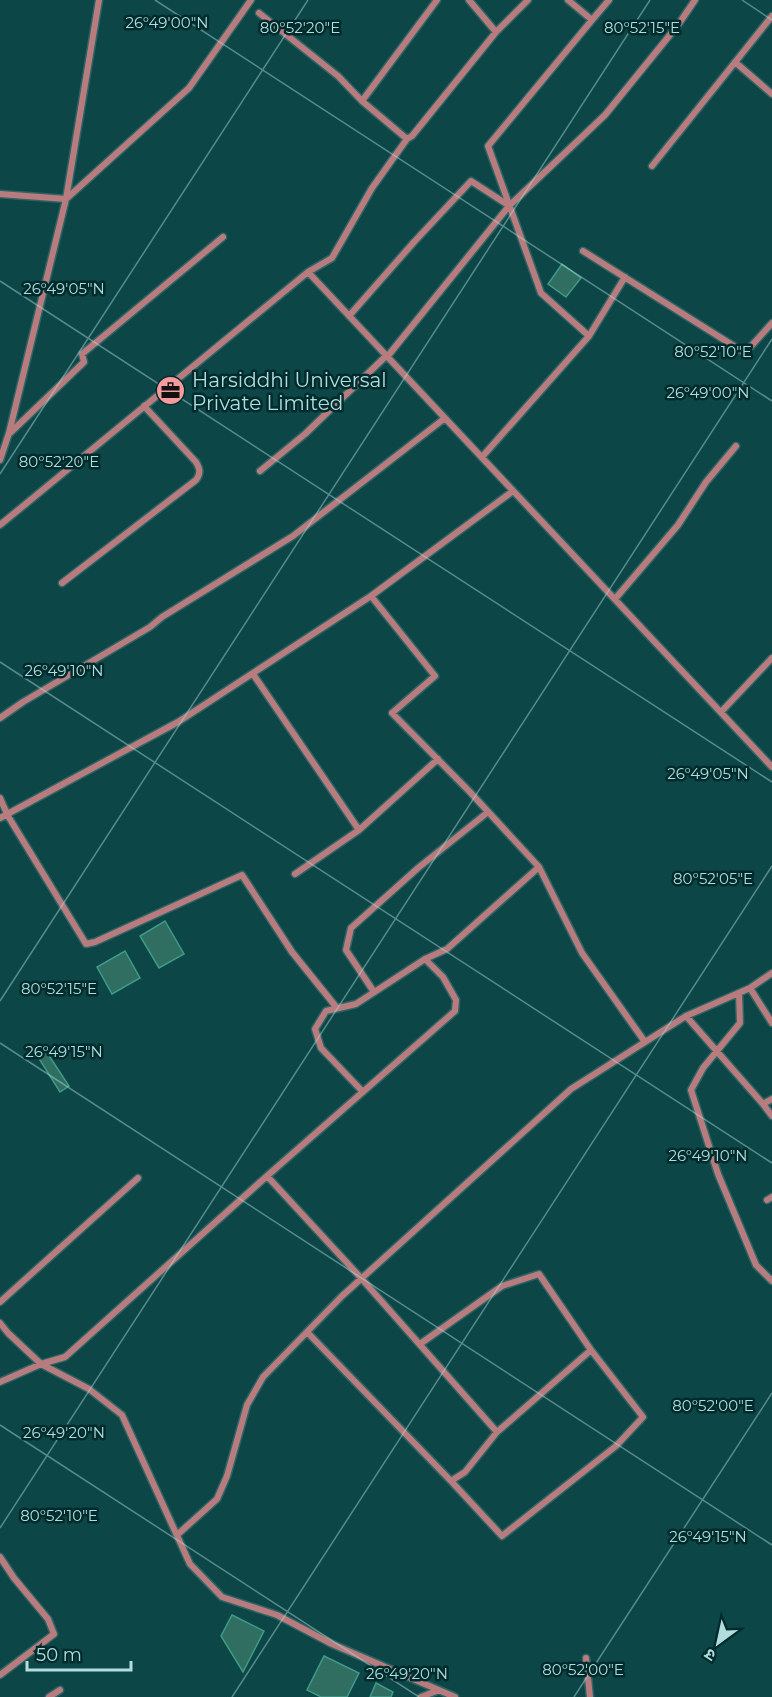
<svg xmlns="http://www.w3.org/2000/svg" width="772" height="1697" font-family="Montserrat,'Noto Sans Devanagari',sans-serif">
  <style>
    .building { fill: #306e61; stroke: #3f9b88; stroke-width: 1.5 }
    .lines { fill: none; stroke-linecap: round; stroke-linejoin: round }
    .minor-casing { stroke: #2e6465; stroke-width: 9 }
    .minor { stroke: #b97c7e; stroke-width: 6 }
    .ticks { fill: none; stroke: #b1ddde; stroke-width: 1.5; stroke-opacity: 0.45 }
    .labels { text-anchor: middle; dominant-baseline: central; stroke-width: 5; stroke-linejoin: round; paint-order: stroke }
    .poi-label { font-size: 20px; fill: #b1ddde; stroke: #002b2c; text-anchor: start }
    .ticks-label { font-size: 15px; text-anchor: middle; fill: #b1ddde; stroke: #002b2c; stroke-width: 5; stroke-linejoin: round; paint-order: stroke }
  </style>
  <rect width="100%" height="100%" fill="#0d4647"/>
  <!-- building -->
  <path class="building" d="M 562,264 L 581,278 L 566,297 L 548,284 Z
    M 165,921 L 184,954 L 159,968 L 140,936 Z
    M 125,951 L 140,978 L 112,994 L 97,967 Z
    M 46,1051 L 69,1086 L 60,1092 L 38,1057 Z
    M 232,1615 L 264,1631 L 243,1672 L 221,1636 Z
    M 324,1656 L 359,1673 L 347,1697 L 321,1697 L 307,1690 Z
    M 376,1683 L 393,1692 L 391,1697 L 370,1697 Z"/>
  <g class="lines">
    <defs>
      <path id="minor" d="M 469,0 L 496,32
        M 568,0 L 592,20 L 609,0
        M 259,13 L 338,76 L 362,101 L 407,139
        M 735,62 L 772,94
        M 362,101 L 437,0
        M 652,166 L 772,16
        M 0,194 L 66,199 L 189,88 L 251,0
        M 583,251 L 745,353 L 772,323
        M 308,272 L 332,258 L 372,188 L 407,139 L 412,136 L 496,32 L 528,0
        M 349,316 L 414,242 L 471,181 L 508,205
        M 589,336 L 541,293 L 488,146 L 592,20
        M 387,357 L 509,206 L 605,115 L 678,25 L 695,0
        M 10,433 L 84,362 L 82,354 L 223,237
        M 482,457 L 589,336 L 625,277
        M 0,460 L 9,433 L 66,199 L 99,0
        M 260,471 L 305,434 L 386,356
        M 0,525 L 308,272 L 772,767
        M 62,583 L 196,480 C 201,473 200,469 196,462 L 144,406
        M 371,596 L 435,676 L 392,713 L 469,791 L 539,867 L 582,953 L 645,1042
        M 615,599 L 678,525 L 706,482 L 736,446
        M 253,674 L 359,830
        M 721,712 L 772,658
        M 0,718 L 23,702 L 150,627 L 162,617 L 293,536 L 445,418
        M 0,798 L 8,816 L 86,944 L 95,942 L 242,875 L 292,952 L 337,1008
        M 0,818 L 178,722 L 371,596 L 513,491
        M 295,874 L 359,830 L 438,759
        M 425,959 L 443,977 L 456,1000 L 455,1011 L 267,1176 L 361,1278 L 497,1432
        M 750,988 L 772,1023
        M 374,992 L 346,950 L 351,928 L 418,868 L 488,812
        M 739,993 L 740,1023 L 703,1068 L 691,1090 L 718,1174 L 756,1265 L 772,1281
        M 686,1016 L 763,1104 L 772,1099
        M 363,1092 L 321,1048 L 315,1029 L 326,1011 L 356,1004 L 425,959 L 447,949 L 539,867
        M 763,1104 L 772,1116
        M 767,1200 L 772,1197
        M 0,1302 L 138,1178
        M 0,1323 L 8,1333 L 41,1364 L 89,1389 L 122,1415 L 190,1564 L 222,1597 L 277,1615 L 332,1644 L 455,1697
        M 307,1332 L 451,1481 L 502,1536 L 616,1446 L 643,1417 L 591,1350 L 539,1274 L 502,1286 L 420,1344
        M 0,1382 L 41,1364 L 65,1357 L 267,1176
        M 451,1481 L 465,1472 L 497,1432 L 591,1350
        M 177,1535 L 217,1499 L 227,1476 L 247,1405 L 263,1377 L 342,1296 L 571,1089 L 686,1016 L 750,988 L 772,973
        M 0,1557 L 14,1578 L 48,1619 L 54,1634 L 0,1675
        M 586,1658 L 590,1697
        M 49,1697 L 60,1690
        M 421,1697 L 439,1690"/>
    </defs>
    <!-- minor casing -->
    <use href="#minor" class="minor-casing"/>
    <!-- minor -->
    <use href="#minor" class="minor"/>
  </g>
  <!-- ticks -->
  <path class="ticks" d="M 155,0 L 772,401M 742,0 L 772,20M 0,281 L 772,782M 0,474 L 308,0M 0,662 L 772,1163M 0,1001 L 650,0M 0,1043 L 772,1545M 0,1425 L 419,1697M 0,1528 L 772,339M 232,1697 L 772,866M 574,1697 L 772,1393"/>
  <!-- icons -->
  <defs>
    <symbol id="office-disc" viewBox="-11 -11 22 22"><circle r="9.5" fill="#f59b9e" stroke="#002b2c"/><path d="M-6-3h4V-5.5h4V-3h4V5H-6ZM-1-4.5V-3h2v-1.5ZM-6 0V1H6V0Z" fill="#111"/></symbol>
  </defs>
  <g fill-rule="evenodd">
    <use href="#office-disc" x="154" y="374" width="33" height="33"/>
  </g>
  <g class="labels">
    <!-- poi labels -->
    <g class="poi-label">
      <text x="192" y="380">Harsiddhi Universal<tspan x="192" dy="23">Private Limited</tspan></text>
    </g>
  </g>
  <g class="ticks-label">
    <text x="167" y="28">26°49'00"N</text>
    <text x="300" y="33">80°52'20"E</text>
    <text x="642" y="33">80°52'15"E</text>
    <text x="64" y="294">26°49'05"N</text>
    <text x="713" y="357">80°52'10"E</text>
    <text x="708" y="398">26°49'00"N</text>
    <text x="59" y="467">80°52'20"E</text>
    <text x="64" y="676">26°49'10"N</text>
    <text x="708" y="779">26°49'05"N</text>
    <text x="713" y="884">80°52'05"E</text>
    <text x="59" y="994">80°52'15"E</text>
    <text x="64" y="1057">26°49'15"N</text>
    <text x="708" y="1161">26°49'10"N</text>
    <text x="713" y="1411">80°52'00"E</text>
    <text x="64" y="1438">26°49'20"N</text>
    <text x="59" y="1521">80°52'10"E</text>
    <text x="708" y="1542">26°49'15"N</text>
    <text x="583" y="1675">80°52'00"E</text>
    <text x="407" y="1679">26°49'20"N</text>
  </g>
  <!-- north arrow -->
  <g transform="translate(718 1643) rotate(213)" stroke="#002b2c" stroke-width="4.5" paint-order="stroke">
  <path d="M0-4.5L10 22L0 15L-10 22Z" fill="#b1ddde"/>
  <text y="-9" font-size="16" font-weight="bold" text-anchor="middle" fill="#b1ddde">उ</text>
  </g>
  <!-- scale -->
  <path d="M27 1661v9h104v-9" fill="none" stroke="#b1ddde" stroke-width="3"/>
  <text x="36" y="1661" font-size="18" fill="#b1ddde" stroke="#002b2c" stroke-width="4.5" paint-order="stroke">50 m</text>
</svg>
